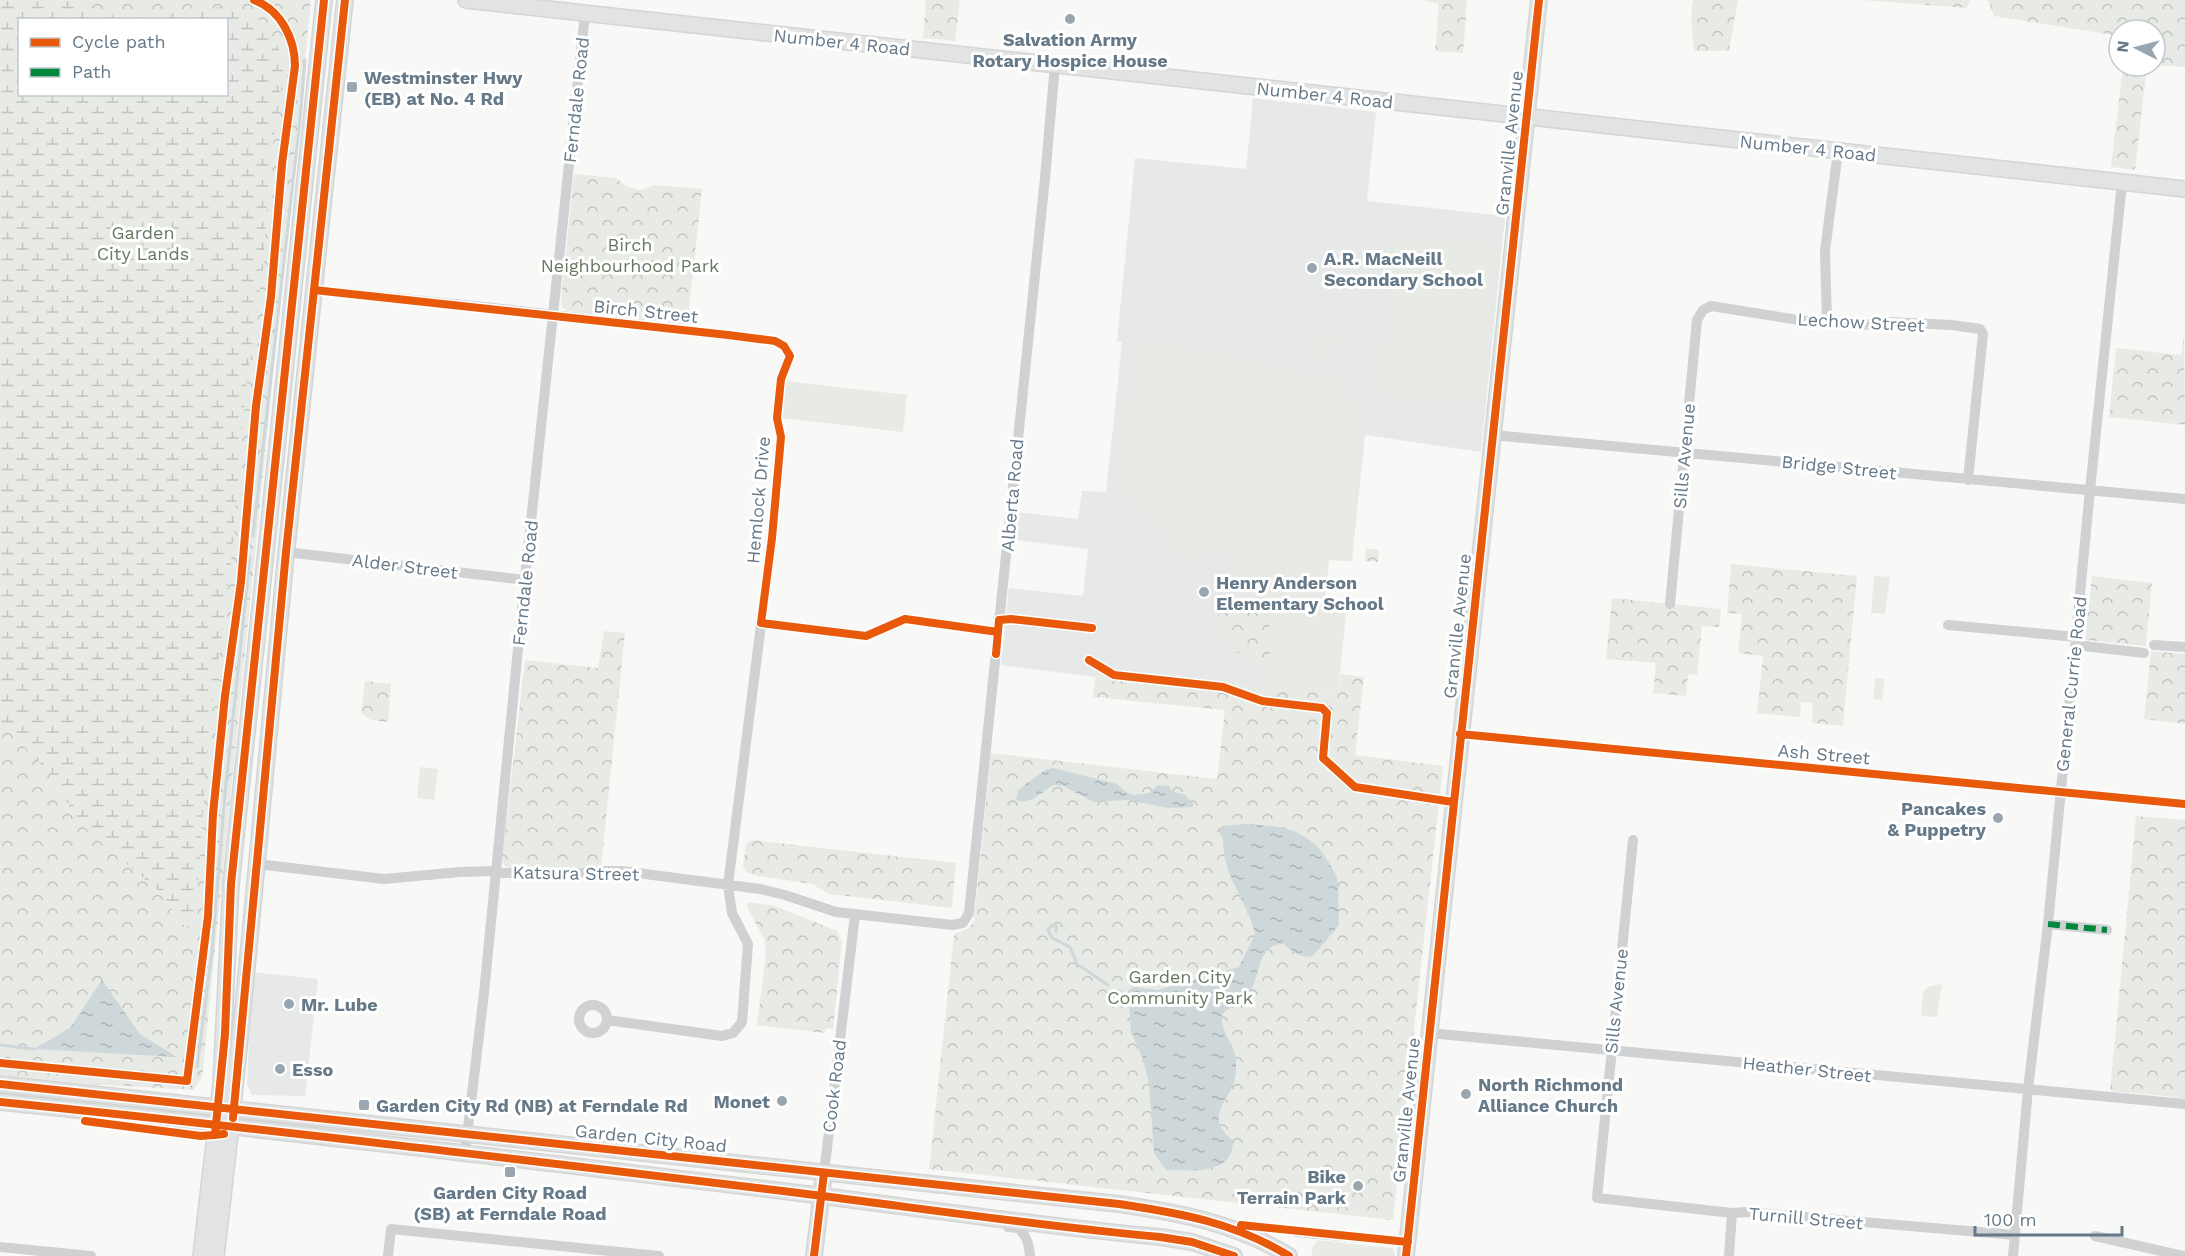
<svg xmlns="http://www.w3.org/2000/svg" width="2185" height="1256" font-family="'Work Sans',sans-serif">
  <style>
    .built { fill: #e7e8e8 }
    .green { fill: #e8ebe5 }
    .forest { fill: url(#forest-crowns); fill-rule: evenodd }
    .wetland { fill: url(#wetland-marsh) }
    .water { fill: url(#water-ripples) }
    .lines { fill: none; stroke-linecap: round; stroke-linejoin: round }
    .stream { stroke: #ced7d9; stroke-width: 3 }
    .secondary-casing { stroke: #d4d6d6; stroke-width: 18 }
    .street { stroke: #cfd1d2; stroke-width: 10 }
    .secondary { stroke: #e2e3e3; stroke-width: 15 }
    .quiet { stroke: #00873e; stroke-width: 6; stroke-dasharray: 12 6; stroke-linecap: butt }
    .cycleway-casing { stroke: #fff; stroke-width: 11 }
    .cycleway { stroke: #e8590c; stroke-width: 8 }
    .poi-dot { fill: #99a5af; stroke: #fff; stroke-width: 2 }
    .labels { text-anchor: middle; dominant-baseline: central; stroke-width: 6; stroke-linejoin: round; paint-order: stroke }
    .poi-label { font-size: 18px; font-weight: bold; fill: #667988; stroke: #fff; text-anchor: start }
    .street-label { font-size: 18px; fill: #667988; stroke: #fff }
    .park-label { font-size: 18px; fill: #667a61; stroke: #fff }
  </style>
  <defs>
    <pattern id="forest-crowns" width="20" height="18" patternUnits="userSpaceOnUse" patternTransform="scale(1.5)"><rect width="20" height="18" fill="#e8ebe5"/><path d="M2 6a3 3 0 1 1 6 0M12 15a3 3 0 1 1 6 0" fill="none" stroke="#c0c3bf"/></pattern>
    <pattern id="wetland-marsh" width="20" height="14" patternUnits="userSpaceOnUse" patternTransform="scale(1.5)"><rect width="20" height="14" fill="#e8ebe5"/><path d="M1 5h8M5 5V1M11 12h8M15 12V8" fill="none" stroke="#c0c3bf"/></pattern>
    <pattern id="water-ripples" width="26" height="14" patternUnits="userSpaceOnUse" patternTransform="scale(1.5)"><rect width="26" height="14" fill="#ced7d9"/><path d="M2 4q2-2 4 0t4 0M15 11q2-2 4 0t4 0" fill="none" stroke="#abb3b6"/></pattern>
  </defs>
  <rect width="100%" height="100%" fill="#f8f8f7"/>
  <!-- built -->
  <path class="built" d="M 1253,98 L 1376,112 L 1367,201 L 1505,216 L 1481,452 L 1365,435 L 1352,561 L 1329,560 L 1325,598 L 1347,601 L 1338,695 L 1230,683 L 1097,673 L 1096,677 L 1001,665 L 1009,588 L 1083,596 L 1088,549 L 1015,540 L 1017,512 L 1078,519 L 1082,491 L 1106,492 L 1122,342 L 1117,341 L 1135,158 L 1246,169 Z
    M 252,972 L 318,979 L 305,1096 L 252,1095 L 247,1085 Z"/>
  <!-- green -->
  <path class="green" d="M 1395,234 L 1498,245 L 1480,406 L 1377,395 Z
    M 1316,331 L 1338,334 L 1334,363 L 1313,360 Z
    M 1136,341 L 1179,345 L 1186,350 L 1264,359 L 1277,369 L 1347,376 L 1359,428 L 1352,561 L 1329,560 L 1325,598 L 1347,601 L 1338,695 L 1287,690 L 1287,687 L 1267,685 L 1271,645 L 1268,634 L 1256,610 L 1249,608 L 1243,599 L 1230,552 L 1184,559 L 1132,499 L 1117,493 L 1132,346 Z
    M 1367,346 L 1371,363 L 1369,367 L 1363,368 L 1360,362 Z
    M 786,381 L 907,395 L 903,432 L 782,418 Z
    M 1874,576 L 1890,577 L 1885,614 L 1871,613 Z
    M 1875,678 L 1885,679 L 1882,700 L 1873,699 Z
    M 420,767 L 438,769 L 434,800 L 417,798 Z
    M 1942,984 L 1937,1017 L 1921,1016 L 1923,992 L 1930,986 Z
    M 1318,1240 L 1391,1248 L 1393,1249 L 1395,1256 L 1313,1256 L 1311,1250 Z"/>
  <!-- forest -->
  <path class="forest" d="M 0,0 L 311,0 L 202,1078 L 193,1090 L 88,1084 L 0,1075 ZM 20,20 L 226,20 L 226,94 L 20,94 Z
    M 926,0 L 960,0 L 955,41 L 923,38 Z
    M 1423,0 L 1467,0 L 1463,53 L 1435,51 L 1439,4 Z
    M 1693,0 L 1738,0 L 1729,51 L 1694,51 L 1691,20 Z
    M 1863,0 L 1971,0 L 1966,8 Z
    M 1988,0 L 2185,0 L 2185,67 L 2155,65 L 2155,30 L 2119,30 L 2119,36 L 1994,16 Z
    M 2123,66 L 2147,66 L 2135,170 L 2111,167 Z
    M 574,174 L 616,178 L 626,186 L 640,190 L 655,185 L 702,189 L 687,327 L 569,311 L 562,307 L 561,299 Z
    M 2184,334 L 2185,425 L 2109,417 L 2116,348 L 2181,355 Z
    M 1366,548 L 1379,550 L 1378,562 L 1365,561 Z
    M 1731,564 L 1857,576 L 1843,726 L 1812,723 L 1813,703 L 1801,702 L 1800,717 L 1757,713 L 1763,656 L 1738,653 L 1742,614 L 1727,613 Z
    M 2092,576 L 2152,583 L 2146,646 L 2085,640 Z
    M 1612,598 L 1721,609 L 1719,627 L 1702,626 L 1697,675 L 1688,674 L 1686,696 L 1653,693 L 1656,663 L 1606,659 Z
    M 1249,608 L 1256,610 C 1261,622 1268,621 1271,629 L 1268,634 L 1271,645 L 1269,663 L 1250,661 L 1247,654 L 1234,652 L 1232,650 L 1231,639 L 1212,636 L 1215,622 L 1220,612 Z
    M 604,631 L 625,633 L 601,867 L 561,869 L 522,867 L 509,869 L 504,865 L 502,859 L 525,660 L 598,668 Z
    M 2151,651 L 2185,654 L 2185,724 L 2144,719 Z
    M 1096,673 L 1230,683 L 1338,695 L 1341,674 L 1364,677 L 1355,755 L 1443,766 L 1393,1220 L 929,1169 L 954,934 L 969,928 L 974,921 L 991,753 L 1217,779 L 1225,710 L 1093,697 Z
    M 365,681 L 391,684 L 388,722 L 371,720 L 361,713 Z
    M 2136,816 L 2185,820 L 2185,1098 L 2110,1091 Z
    M 752,840 L 956,863 L 952,908 L 829,894 L 812,884 L 758,876 L 747,872 L 743,866 L 746,844 Z
    M 748,902 L 775,906 L 837,931 L 842,942 L 833,1029 L 826,1028 L 824,1033 L 757,1025 L 766,952 L 764,938 L 747,908 Z"/>
  <!-- wetland -->
  <path class="wetland" d="M 0,0 L 79,0 L 101,12 L 127,19 L 20,20 L 20,94 L 226,94 L 226,20 L 141,19 C 173,16 217,0 248,12 C 257,16 262,25 268,32 C 279,46 284,57 283,75 L 269,172 L 263,268 L 246,387 L 231,562 L 207,749 L 196,912 L 192,927 L 188,928 L 181,923 L 159,891 L 91,834 L 72,810 L 47,770 L 0,721 Z"/>
  <!-- water -->
  <path class="water" d="M 1053,768 L 1117,784 L 1127,793 L 1133,795 L 1150,793 L 1158,785 L 1169,786 L 1172,792 L 1184,794 L 1194,804 L 1193,807 L 1169,808 L 1127,800 L 1094,802 L 1063,786 L 1053,785 C 1041,793 1031,805 1016,800 L 1018,790 L 1045,770 Z
    M 1244,824 C 1278,826 1306,827 1326,858 C 1329,864 1336,872 1337,879 C 1339,894 1338,910 1339,925 L 1313,956 C 1299,958 1294,953 1284,944 C 1256,943 1261,979 1248,994 C 1242,1002 1230,1007 1222,1014 C 1219,1031 1237,1045 1236,1063 C 1236,1069 1236,1076 1234,1082 C 1231,1095 1216,1107 1219,1122 C 1220,1129 1228,1136 1233,1141 C 1233,1176 1191,1170 1166,1170 L 1154,1153 L 1149,1084 L 1143,1059 L 1131,1032 L 1128,991 L 1134,987 L 1158,990 L 1239,967 L 1255,934 C 1250,908 1230,885 1225,858 C 1223,847 1225,840 1219,831 L 1223,826 Z
    M 102,980 L 140,1034 L 177,1057 L 34,1049 L 70,1028 Z"/>
  <g class="lines">
    <!-- stream -->
    <path class="stream" d="M 253,536 L 300,120 L 305,60
      M 1056,931 L 1056,926 L 1052,925 L 1048,930 L 1052,938 L 1070,947 L 1077,964 L 1108,985
      M 1117,990 L 1128,997
      M 0,1045 L 34,1049
      M 197,1067 L 212,952 L 225,794 L 250,557"/>
    <defs>
      <path id="secondary" d="M 466,0 L 2185,189
        M 0,1084 L 1119,1204 C 1180,1213 1236,1223 1289,1256
        M 0,1102 C 267,1129 533,1161 799,1193 C 919,1208 1039,1226 1160,1237 L 1192,1242 L 1234,1256
        M 201,1256 L 221,1084 L 231,884 L 324,0
        M 216,1256 C 244,1023 263,789 286,555 C 304,370 326,185 345,0
        M 814,1256 L 824,1173
        M 1406,1256 L 1539,0"/>
    </defs>
    <!-- secondary casing -->
    <use href="#secondary" class="secondary-casing"/>
    <!-- street -->
    <path class="street" d="M 314,290 L 503,309 L 775,341 L 784,346 L 790,356 L 781,379 L 777,418 L 781,437 L 772,538 L 728,885 L 732,913 L 748,944 L 742,1022 L 733,1033 L 722,1036 L 607,1020
      M 1827,320 L 1825,251 L 1838,151
      M 1492,435 L 2185,499
      M 286,552 L 525,580
      M 1670,604 L 1697,320 L 1703,310 L 1711,306 L 1805,321 L 1827,320 L 1862,325 L 1889,322 L 1951,325 L 1980,329 L 1983,334 L 1968,480
      M 761,623 L 866,636 L 905,619 L 998,632
      M 1948,625 L 2076,637
      M 2076,645 L 2144,653
      M 2154,645 L 2185,647
      M 1460,734 L 2185,804
      M 1633,840 L 1597,1198 L 1732,1213 L 1747,1212 L 2015,1235
      M 257,864 L 384,879 L 460,872 L 495,871 L 504,873 L 573,874 L 597,871 L 622,871 L 760,889 L 785,895 L 836,912 L 952,925 L 963,923 L 969,913 L 1045,178 L 1055,65
      M 2048,924 L 2107,930
      M579 1019a14 14 0 1 1 28 0a14 14 0 1 1-28 0Z
      M 1429,1033 L 2185,1104
      M 465,1153 L 484,993 L 526,568 L 585,14
      M 824,1173 L 855,915
      M 1008,1227 L 1019,1228 C 1027,1237 1029,1244 1030,1256
      M 1296,1232 L 1408,1242
      M 2095,1236 L 2183,1256
      M 0,1247 L 91,1256
      M 388,1256 L 391,1229 L 659,1256
      M 1729,1256 L 1732,1213
      M 2013,1256 L 2028,1089 L 2048,924 L 2090,490 L 2122,183"/>
    <!-- secondary -->
    <use href="#secondary" class="secondary"/>
    <!-- quiet -->
    <path class="quiet" d="M 2048,924 L 2107,930"/>
    <defs>
      <path id="cycleway" d="M 314,290 L 728,335 L 775,341 L 784,346 L 790,356 L 781,379 L 777,418 L 781,437 L 772,538 L 761,623 L 866,636 L 905,619 L 998,632
        M 996,654 L 999,620 L 1011,619 L 1092,628
        M 1089,660 L 1114,675 L 1223,687 L 1262,701 L 1322,708 L 1327,713 L 1323,758 L 1355,787 L 1453,802
        M 1460,734 L 2185,804
        M 0,1063 L 187,1081 L 208,916 L 213,814 L 225,696 L 241,582 L 256,406 L 271,297 L 282,164 L 295,66 C 295,39 281,10 254,0
        M 0,1084 L 1119,1204 C 1180,1213 1236,1223 1289,1256
        M 0,1102 C 267,1129 533,1161 799,1193 C 919,1208 1039,1226 1160,1237 L 1192,1242 L 1234,1256
        M 233,1118 L 286,552 L 345,0
        M 85,1121 L 201,1136 L 224,1134
        M 215,1135 L 225,1034 L 231,884 L 324,0
        M 1241,1225 L 1408,1242
        M 814,1256 L 824,1173
        M 1406,1256 L 1539,0"/>
    </defs>
    <!-- cycleway casing -->
    <use href="#cycleway" class="cycleway-casing"/>
    <!-- cycleway -->
    <use href="#cycleway" class="cycleway"/>
  </g>
  <!-- markers -->
  <g class="poi-dot">
    <circle cx="1070" cy="19" r="6"/>
    <rect x="346" y="81" width="12" height="12" rx="3"/>
    <circle cx="1312" cy="268" r="6"/>
    <circle cx="1204" cy="592" r="6"/>
    <circle cx="1998" cy="818" r="6"/>
    <circle cx="289" cy="1004" r="6"/>
    <circle cx="280" cy="1069" r="6"/>
    <circle cx="1466" cy="1094" r="6"/>
    <circle cx="782" cy="1101" r="6"/>
    <rect x="358" y="1099" width="12" height="12" rx="3"/>
    <rect x="504" y="1166" width="12" height="12" rx="3"/>
    <circle cx="1358" cy="1186" r="6"/>
  </g>
  <g class="labels">
    <!-- poi labels -->
    <g class="poi-label">
      <text x="1070" y="39" text-anchor="middle">Salvation Army<tspan x="1070" dy="21">Rotary Hospice House</tspan></text>
      <text x="364" y="77">Westminster Hwy<tspan x="364" dy="21">(EB) at No. 4 Rd</tspan></text>
      <text x="1324" y="258">A.R. MacNeill<tspan x="1324" dy="21">Secondary School</tspan></text>
      <text x="1216" y="582">Henry Anderson<tspan x="1216" dy="21">Elementary School</tspan></text>
      <text x="1986" y="808" text-anchor="end">Pancakes<tspan x="1986" dy="21">&amp; Puppetry</tspan></text>
      <text x="301" y="1004">Mr. Lube</text>
      <text x="292" y="1069">Esso</text>
      <text x="1478" y="1084">North Richmond<tspan x="1478" dy="21">Alliance Church</tspan></text>
      <text x="770" y="1101" text-anchor="end">Monet</text>
      <text x="376" y="1105">Garden City Rd (NB) at Ferndale Rd</text>
      <text x="1346" y="1176" text-anchor="end">Bike<tspan x="1346" dy="21">Terrain Park</tspan></text>
      <text x="510" y="1192" text-anchor="middle">Garden City Road<tspan x="510" dy="21">(SB) at Ferndale Road</tspan></text>
    </g>
    <!-- street labels -->
    <g class="street-label">
      <text transform="translate(842 42) rotate(6)">Number 4 Road</text>
      <text transform="translate(1325 95) rotate(6)">Number 4 Road</text>
      <text transform="translate(576 100) rotate(-84)">Ferndale Road</text>
      <text transform="translate(1509 143) rotate(-84)">Granville Avenue</text>
      <text transform="translate(1808 148) rotate(6)">Number 4 Road</text>
      <text transform="translate(646 311) rotate(6)">Birch Street</text>
      <text transform="translate(1861 322) rotate(3)">Lechow Street</text>
      <text transform="translate(1684 456) rotate(-85)">Sills Avenue</text>
      <text transform="translate(1839 467) rotate(6)">Bridge Street</text>
      <text transform="translate(1012 495) rotate(-85)">Alberta Road</text>
      <text transform="translate(758 500) rotate(-85)">Hemlock Drive</text>
      <text transform="translate(405 566) rotate(7)">Alder Street</text>
      <text transform="translate(525 583) rotate(-84)">Ferndale Road</text>
      <text transform="translate(1457 626) rotate(-84)">Granville Avenue</text>
      <text transform="translate(2071 684) rotate(-84)">General Currie Road</text>
      <text transform="translate(1824 754) rotate(5)">Ash Street</text>
      <text transform="translate(576 873) rotate(1)">Katsura Street</text>
      <text transform="translate(1616 1001) rotate(-84)">Sills Avenue</text>
      <text transform="translate(1807 1069) rotate(6)">Heather Street</text>
      <text transform="translate(834 1086) rotate(-83)">Cook Road</text>
      <text transform="translate(1406 1110) rotate(-84)">Granville Avenue</text>
      <text transform="translate(651 1138) rotate(6)">Garden City Road</text>
      <text transform="translate(1806 1218) rotate(5)">Turnill Street</text>
    </g>
    <!-- park labels -->
    <g class="park-label">
      <text x="143" y="232">Garden<tspan x="143" dy="21">City Lands</tspan></text>
      <text x="630" y="244">Birch<tspan x="630" dy="21">Neighbourhood Park</tspan></text>
      <text x="1180" y="976">Garden City<tspan x="1180" dy="21">Community Park</tspan></text>
    </g>
  </g>
  <!-- legend -->
  <rect x="18" y="18" width="210" height="78" fill="#ffffff" stroke="#c2c9cf" stroke-width="1.5"/>
  <rect x="30" y="38" width="30" height="9" fill="#e8590c" stroke="#c2c9cf" stroke-width="1.5"/>
  <text x="72" y="48" font-size="18" fill="#667988">Cycle path</text>
  <rect x="30" y="68" width="30" height="9" fill="#00873e" stroke="#c2c9cf" stroke-width="1.5"/>
  <text x="72" y="78" font-size="18" fill="#667988">Path</text>
  <!-- north arrow -->
  <g transform="translate(2137 48) rotate(276)"><circle r="28" fill="#ffffff" stroke="#c2c9cf" stroke-width="1.5"/>
  <path d="M0-4.5L10 22L0 15L-10 22Z" fill="#99a5af"/>
  <text y="-9" font-size="16" font-weight="bold" text-anchor="middle" fill="#667988">N</text>
  </g>
  <!-- scale -->
  <path d="M1975 1226v9h147v-9" fill="none" stroke="#667988" stroke-width="3"/>
  <text x="1984" y="1226" font-size="18" fill="#667988" stroke="#ffffff" stroke-width="4.5" paint-order="stroke">100 m</text>
</svg>
